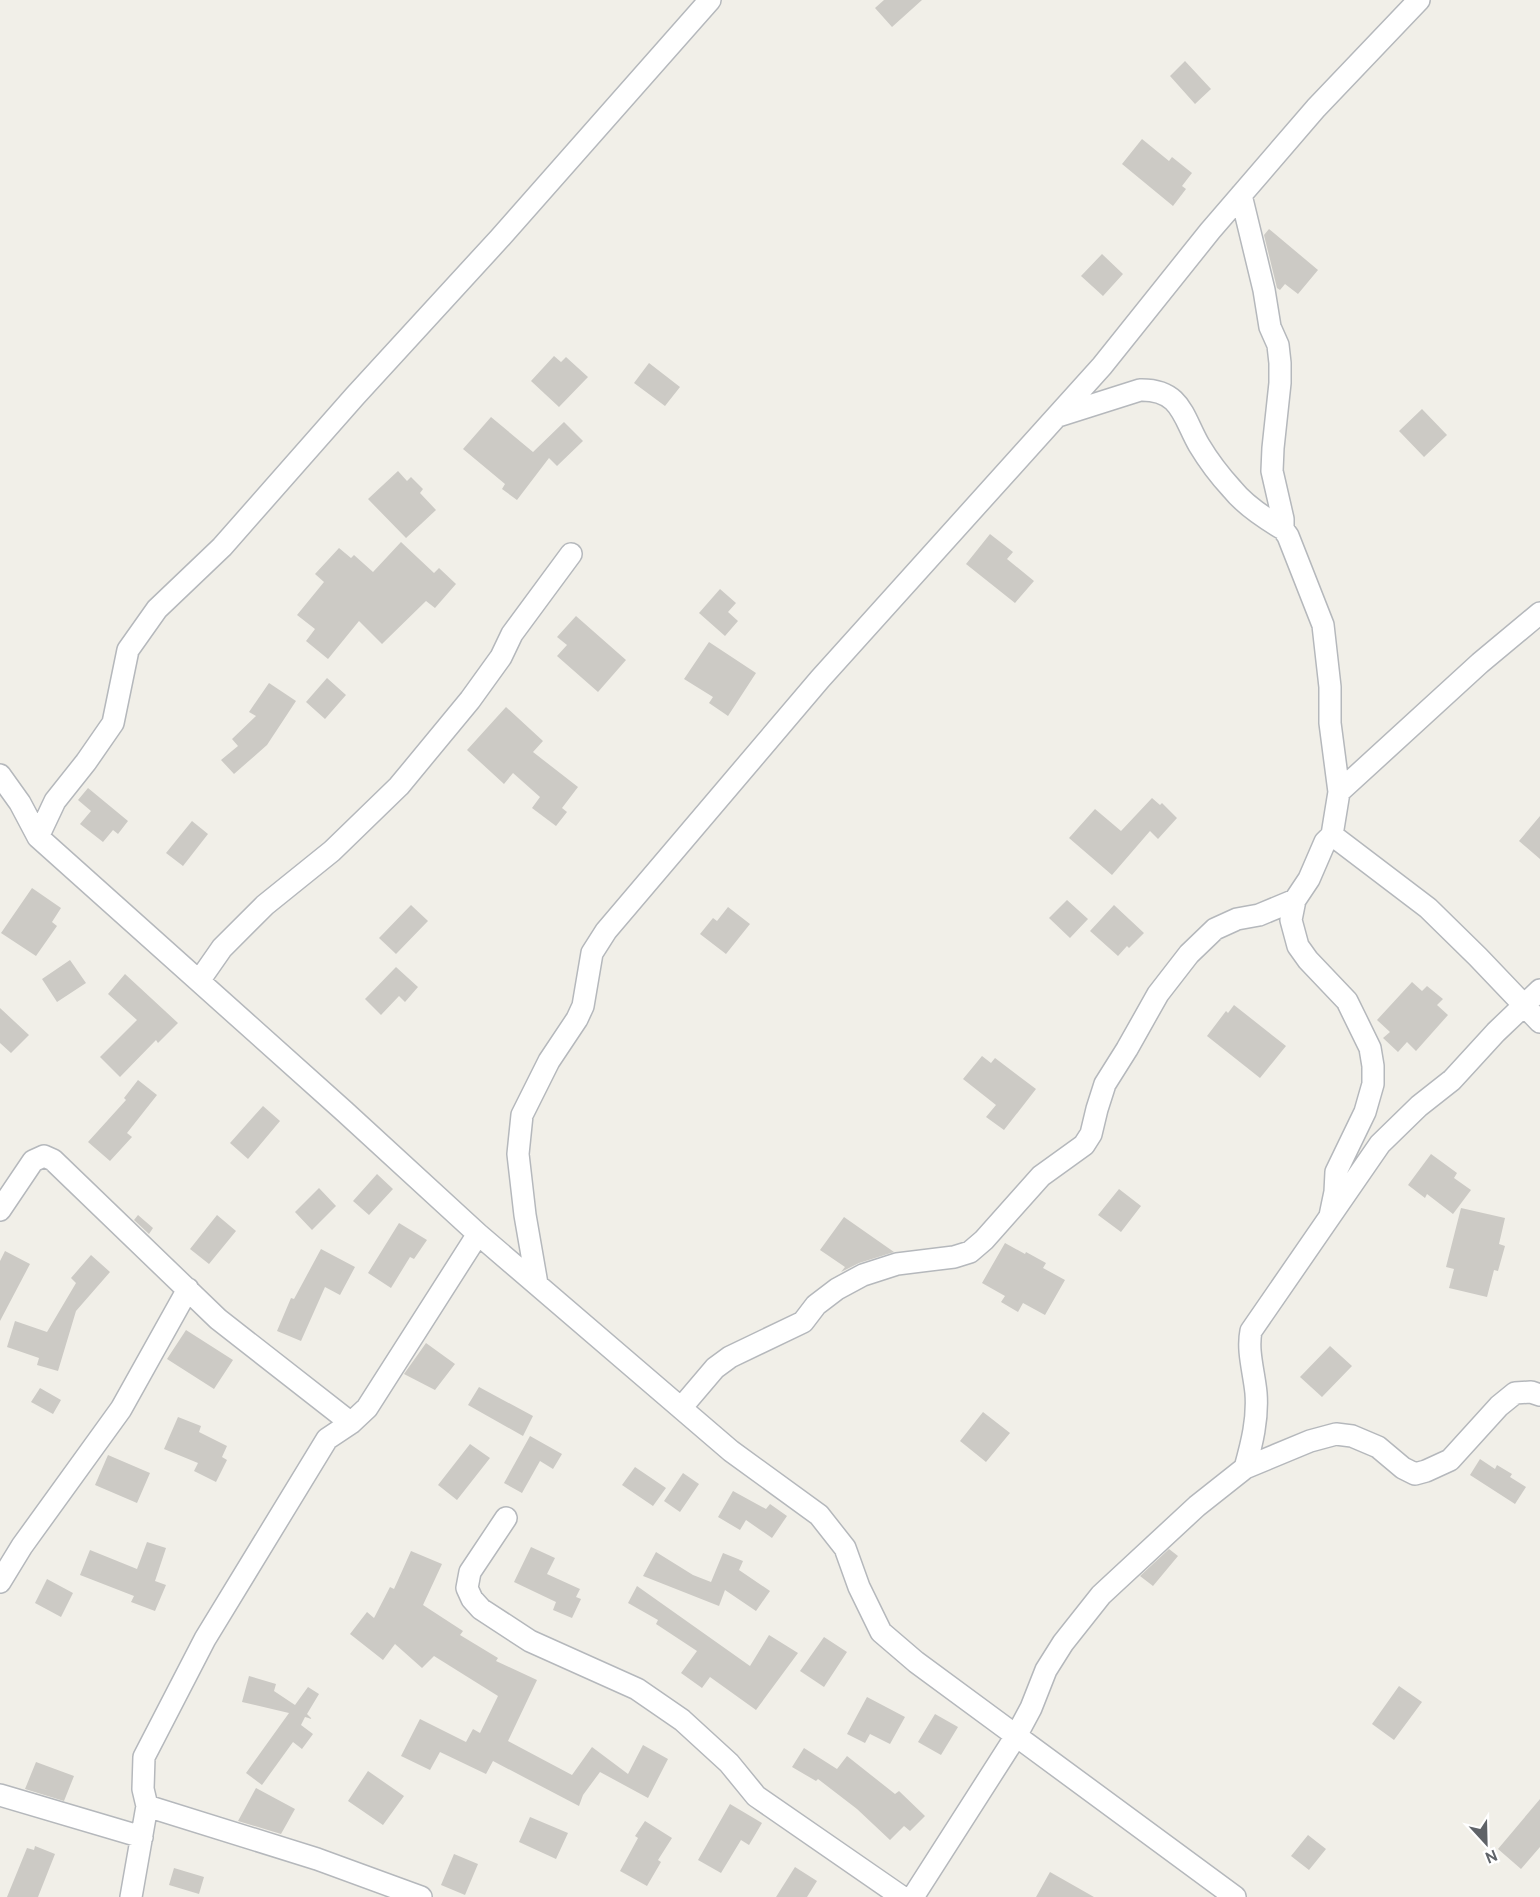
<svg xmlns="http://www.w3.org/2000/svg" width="1540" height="1897" font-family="Cabin,sans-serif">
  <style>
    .building { fill: #cccac5 }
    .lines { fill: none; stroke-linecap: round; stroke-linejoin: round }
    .street-casing { stroke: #b5b8bc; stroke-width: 24 }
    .street { stroke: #fff; stroke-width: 21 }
  </style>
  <rect width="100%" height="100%" fill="#f1efe8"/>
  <!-- building -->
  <path class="building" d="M 884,0 L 922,0 L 892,27 L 875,8 Z
    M 1185,61 L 1211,89 L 1195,104 L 1170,76 Z
    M 1142,139 L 1169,161 L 1172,157 L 1192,173 L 1182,186 L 1186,189 L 1173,206 L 1122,164 Z
    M 1269,229 L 1318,270 L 1298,294 L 1285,284 L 1280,290 L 1277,288 L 1264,235 Z
    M 1102,254 L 1123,274 L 1103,296 L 1081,276 Z
    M 554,356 L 561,362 L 566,357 L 588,377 L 559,407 L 531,381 Z
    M 649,363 L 680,387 L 665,406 L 634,383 Z
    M 1422,409 L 1447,435 L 1424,457 L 1399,431 Z
    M 491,417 L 533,452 L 564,422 L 583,441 L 557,466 L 549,458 L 517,500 L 502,489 L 505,484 L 463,449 Z
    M 398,471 L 407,481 L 411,477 L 423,489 L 420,493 L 436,510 L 406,538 L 368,499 Z
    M 990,534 L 1013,552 L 1007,559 L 1034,581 L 1015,603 L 966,564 Z
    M 401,542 L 434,573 L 439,568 L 456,584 L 435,608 L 426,601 L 382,644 L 359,621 L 328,659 L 306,641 L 315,629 L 297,615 L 324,582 L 315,574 L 339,548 L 351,558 L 354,555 L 373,572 Z
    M 720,589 L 736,603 L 728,612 L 738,621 L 725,636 L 699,613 Z
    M 576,616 L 626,660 L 598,692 L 557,656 L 567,645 L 557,637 Z
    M 709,642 L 756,673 L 728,716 L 709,703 L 713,697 L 684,679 Z
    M 327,678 L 346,695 L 325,719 L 306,702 Z
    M 269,683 L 296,701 L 267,745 L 234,774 L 221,760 L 238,746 L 232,739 L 256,716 L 249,712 Z
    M 506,707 L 543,741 L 533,752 L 578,787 L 562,808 L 567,812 L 556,826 L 532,808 L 540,797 L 513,773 L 504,784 L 467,750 Z
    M 88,788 L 128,821 L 118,834 L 113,830 L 103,842 L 80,824 L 91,811 L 78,800 Z
    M 1152,798 L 1160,805 L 1162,803 L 1177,818 L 1158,839 L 1150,831 L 1112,875 L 1069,838 L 1095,809 L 1121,831 Z
    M 1540,816 L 1540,859 L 1519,841 Z
    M 192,821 L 208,834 L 183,866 L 166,853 Z
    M 32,888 L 61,908 L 52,922 L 57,926 L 36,956 L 1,933 Z
    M 1067,900 L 1088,919 L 1070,938 L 1049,918 Z
    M 411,905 L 428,921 L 396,954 L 379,938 Z
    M 1114,905 L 1144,933 L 1129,948 L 1127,946 L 1118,956 L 1090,931 Z
    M 728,907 L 750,924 L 726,954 L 700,934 L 713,918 L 717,921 Z
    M 70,960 L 86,983 L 57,1002 L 42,979 Z
    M 396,967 L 418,987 L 405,1002 L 399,996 L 381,1015 L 365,999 Z
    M 125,974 L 178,1023 L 158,1043 L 156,1040 L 120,1077 L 100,1057 L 137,1020 L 108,994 Z
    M 1412,982 L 1422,991 L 1427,986 L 1443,999 L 1437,1005 L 1448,1015 L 1416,1051 L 1407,1042 L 1398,1052 L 1383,1038 L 1390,1032 L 1377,1020 Z
    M 1234,1005 L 1286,1046 L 1260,1078 L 1207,1036 L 1226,1011 L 1228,1013 Z
    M 0,1008 L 29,1035 L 11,1053 L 0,1043 Z
    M 982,1056 L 991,1063 L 995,1058 L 1036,1089 L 1004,1130 L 986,1117 L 996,1105 L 963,1079 Z
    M 138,1080 L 157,1095 L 127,1133 L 132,1137 L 110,1161 L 88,1142 L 126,1100 L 124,1098 Z
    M 263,1106 L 280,1121 L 248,1159 L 230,1143 Z
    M 1431,1154 L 1457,1173 L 1454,1178 L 1471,1190 L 1453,1214 L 1427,1194 L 1425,1198 L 1408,1185 Z
    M 377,1174 L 393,1189 L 369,1215 L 353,1201 Z
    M 319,1188 L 336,1206 L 312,1230 L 295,1212 Z
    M 1119,1189 L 1141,1206 L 1121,1232 L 1098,1215 Z
    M 1461,1208 L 1505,1218 L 1499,1244 L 1505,1246 L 1498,1271 L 1494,1270 L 1487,1297 L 1449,1288 L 1454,1269 L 1446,1267 Z
    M 138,1215 L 153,1228 L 149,1234 L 134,1220 Z
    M 217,1215 L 236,1231 L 209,1264 L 190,1249 Z
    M 844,1217 L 894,1252 L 859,1263 L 841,1272 L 845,1267 L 820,1250 Z
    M 399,1223 L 427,1240 L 414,1259 L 410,1257 L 391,1288 L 368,1273 Z
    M 1005,1243 L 1025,1254 L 1026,1252 L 1046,1263 L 1043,1268 L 1065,1280 L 1045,1315 L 1023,1303 L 1018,1312 L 1001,1302 L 1005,1296 L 982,1283 Z
    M 321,1249 L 355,1267 L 340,1295 L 325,1287 L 301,1341 L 277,1331 L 291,1298 L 294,1299 Z
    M 5,1251 L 30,1264 L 0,1321 L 0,1261 Z
    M 91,1255 L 110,1272 L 76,1311 L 58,1371 L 37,1365 L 39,1358 L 7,1347 L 15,1321 L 47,1332 L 76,1283 L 71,1278 Z
    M 186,1330 L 233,1360 L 214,1389 L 167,1359 Z
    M 426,1343 L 455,1364 L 435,1390 L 404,1374 Z
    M 1330,1346 L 1352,1366 L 1322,1397 L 1300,1377 Z
    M 479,1387 L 533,1416 L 523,1436 L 468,1405 Z
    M 40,1388 L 61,1400 L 53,1414 L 31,1402 Z
    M 983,1412 L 1010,1433 L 986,1462 L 960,1441 Z
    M 178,1417 L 201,1426 L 199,1432 L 227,1446 L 222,1457 L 227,1460 L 216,1482 L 194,1471 L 198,1463 L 164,1449 Z
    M 530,1436 L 562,1454 L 553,1469 L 540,1461 L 522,1493 L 504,1483 Z
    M 470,1444 L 490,1458 L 457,1500 L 438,1485 Z
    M 108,1455 L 150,1473 L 137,1503 L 95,1485 Z
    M 1480,1459 L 1495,1469 L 1497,1465 L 1512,1474 L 1510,1477 L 1526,1487 L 1515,1504 L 1470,1475 Z
    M 635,1467 L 666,1488 L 653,1506 L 622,1485 Z
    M 683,1473 L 699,1484 L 680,1512 L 664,1501 Z
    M 733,1491 L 766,1509 L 770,1504 L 787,1516 L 772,1538 L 746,1520 L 740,1530 L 718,1517 Z
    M 147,1542 L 166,1548 L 155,1581 L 166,1585 L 155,1611 L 131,1602 L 134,1596 L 80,1575 L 90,1550 L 137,1569 Z
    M 531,1547 L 555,1558 L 547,1574 L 580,1589 L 576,1597 L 581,1599 L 572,1618 L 553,1610 L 556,1602 L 514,1582 Z
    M 1169,1549 L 1178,1556 L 1153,1586 L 1140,1576 Z
    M 411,1551 L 442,1564 L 423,1605 L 463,1631 L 460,1635 L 498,1658 L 496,1661 L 537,1680 L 508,1741 L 572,1775 L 592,1747 L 628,1774 L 643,1745 L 668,1759 L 648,1798 L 600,1772 L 583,1795 L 579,1806 L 493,1761 L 486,1774 L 440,1752 L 430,1770 L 401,1756 L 420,1719 L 466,1742 L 473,1729 L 480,1733 L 498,1696 L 434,1656 L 422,1668 L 395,1644 L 383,1660 L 350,1634 L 367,1612 L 374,1618 L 390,1587 L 394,1589 Z
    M 656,1552 L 693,1575 L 711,1582 L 723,1553 L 743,1561 L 739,1570 L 770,1591 L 756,1611 L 725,1590 L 719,1606 L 643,1576 Z
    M 47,1579 L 73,1593 L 61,1617 L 35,1603 Z
    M 637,1586 L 750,1666 L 769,1635 L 798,1653 L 756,1710 L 710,1677 L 702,1688 L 681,1673 L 697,1651 L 656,1624 L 658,1620 L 628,1603 Z
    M 824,1637 L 847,1652 L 824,1687 L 800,1671 Z
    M 249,1676 L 276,1684 L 274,1691 L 295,1705 L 308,1687 L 319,1694 L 307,1714 L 312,1719 L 305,1717 L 301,1725 L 313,1734 L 302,1749 L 293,1742 L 262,1785 L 246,1773 L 289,1713 L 242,1702 Z
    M 1399,1686 L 1422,1702 L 1394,1740 L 1372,1724 Z
    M 867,1697 L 905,1717 L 890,1744 L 870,1734 L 865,1743 L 847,1734 Z
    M 935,1714 L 958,1727 L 941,1755 L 918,1742 Z
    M 804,1748 L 837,1769 L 847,1756 L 895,1794 L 899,1791 L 925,1816 L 910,1831 L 904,1826 L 890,1840 L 857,1809 L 818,1779 L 816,1781 L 792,1767 Z
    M 36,1762 L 74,1776 L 64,1801 L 25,1789 Z
    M 368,1771 L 404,1796 L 383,1825 L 348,1801 Z
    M 256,1788 L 295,1809 L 281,1834 L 238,1821 Z
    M 1540,1799 L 1540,1847 L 1521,1869 L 1498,1849 Z
    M 730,1804 L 762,1823 L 749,1845 L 741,1840 L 721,1873 L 698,1860 Z
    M 530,1817 L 568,1833 L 556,1859 L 519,1842 Z
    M 645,1821 L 672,1838 L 658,1860 L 661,1862 L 647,1886 L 620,1871 L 638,1838 L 635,1836 Z
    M 1308,1835 L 1326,1849 L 1309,1870 L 1291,1856 Z
    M 35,1846 L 55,1854 L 38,1897 L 7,1897 L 27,1848 L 34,1850 Z
    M 454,1854 L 478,1864 L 465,1895 L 441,1885 Z
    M 795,1867 L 817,1881 L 807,1897 L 776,1897 Z
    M 174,1868 L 204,1877 L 199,1894 L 169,1885 Z
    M 1050,1872 L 1094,1897 L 1036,1897 Z"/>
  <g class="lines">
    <defs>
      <path id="street" d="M 1241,195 L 1264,290 L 1270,327 L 1278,345 L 1280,363 L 1280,383 L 1273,448 L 1272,471 L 1283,519 L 1283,529
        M 1058,416 L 1140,390 C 1181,389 1183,417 1199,445 C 1208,460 1220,476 1232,489 C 1244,504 1266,519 1283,529 L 1288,536 L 1323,625 L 1330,687 L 1330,723 L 1339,792 L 1332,835 L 1325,842 L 1309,879 L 1295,900 L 1291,920 L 1298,946 L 1308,960 L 1347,1001 L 1370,1048 L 1373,1066 L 1373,1084 L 1365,1112 L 1336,1172 L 1335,1192 L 1330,1216
        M 0,775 L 20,803 L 38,837 L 344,1111 L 478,1234 L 731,1451 L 819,1515 L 845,1548 L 859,1587 L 881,1632 L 916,1662 L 1235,1897
        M 1339,792 L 1480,663 L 1540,613
        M 1332,835 L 1428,908 L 1478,957 L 1540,1022
        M 38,837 L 55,801 L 86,762 L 113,723 L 128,650 L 157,609 L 222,547 L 355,396 L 499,239 L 710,0
        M 199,981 L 222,948 L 265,905 L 332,851 L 399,786 L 470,700 L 501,657 L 512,634 L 571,554
        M 0,1210 L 33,1161 L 44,1156 L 53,1160 L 218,1319 L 351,1423
        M 537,1284 L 525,1215 L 518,1154 L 522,1115 L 549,1061 L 577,1019 L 583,1006 L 592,953 L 606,931 L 820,679 L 1102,366 L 1210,231 L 1316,108 L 1419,0
        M 681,1408 L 715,1368 L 730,1357 L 803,1322 L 816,1305 L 837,1289 L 863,1275 L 897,1264 L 954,1257 L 970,1252 L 984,1240 L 1041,1176 L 1084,1145 L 1091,1134 L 1097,1109 L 1105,1084 L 1127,1049 L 1158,994 L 1189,954 L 1215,929 L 1237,919 L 1259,915 L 1295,900
        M 1245,1468 C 1252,1443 1258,1419 1256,1393 C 1254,1372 1247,1351 1251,1331 L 1380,1144 L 1419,1106 L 1452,1080 L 1496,1032 L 1540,990
        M 506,1518 L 470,1572 L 467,1588 L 472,1599 L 481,1609 L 530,1641 L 637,1689 L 682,1720 L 729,1763 L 756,1796 L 902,1897
        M 0,1582 L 22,1546 L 121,1409 L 188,1289
        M 0,1795 L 142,1837
        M 147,1806 L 317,1859 L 421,1897
        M 131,1897 L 147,1806 L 143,1789 L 144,1757 L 205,1639 L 327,1439 L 351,1423 L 367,1408 L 478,1234
        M 913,1897 L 1016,1736 L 1031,1708 L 1046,1670 L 1063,1643 L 1101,1595 L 1197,1506 L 1245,1468 L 1310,1441 L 1336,1434 L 1352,1436 L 1378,1447 L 1403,1468 L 1415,1474 L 1426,1471 L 1450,1460 L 1499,1406 L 1515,1393 L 1531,1392 L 1540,1395"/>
    </defs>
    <!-- street casing -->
    <use href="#street" class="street-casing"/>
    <!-- street -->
    <use href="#street" class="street"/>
  </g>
  <!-- north arrow -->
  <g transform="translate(1486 1843) rotate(158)" stroke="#ffffff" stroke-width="4.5" paint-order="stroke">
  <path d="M0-4.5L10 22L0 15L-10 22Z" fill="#5f6368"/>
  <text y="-9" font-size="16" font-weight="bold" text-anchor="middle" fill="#5f6368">N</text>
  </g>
</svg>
